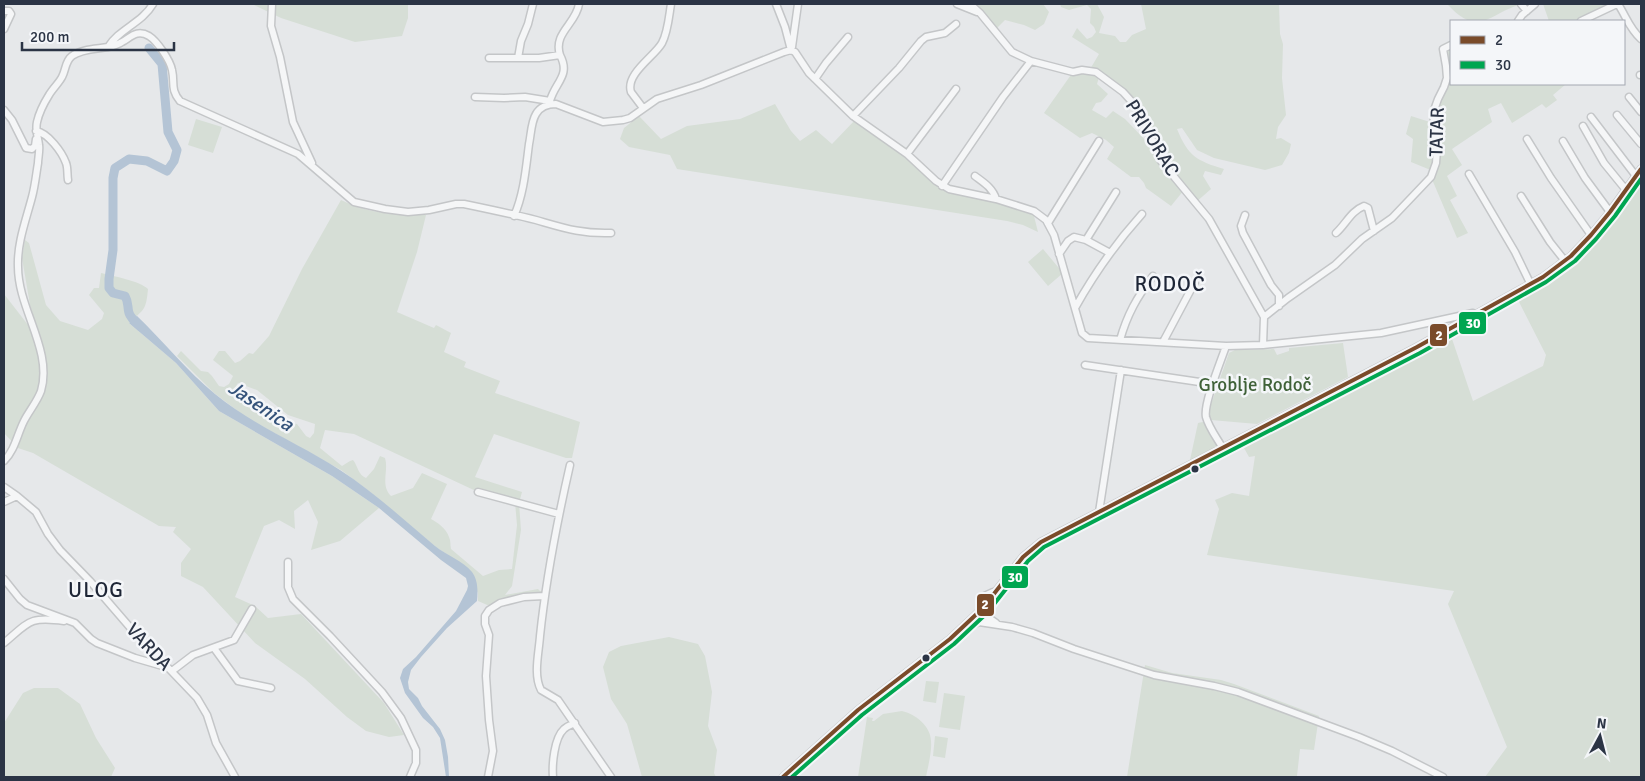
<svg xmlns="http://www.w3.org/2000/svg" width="1645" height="781" font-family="Signika,sans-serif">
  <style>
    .green { fill: #d6ded6; fill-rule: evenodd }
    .water { fill: #b4c4d5 }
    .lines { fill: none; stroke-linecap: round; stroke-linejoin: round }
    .river { stroke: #b4c4d5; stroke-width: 9 }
    .minor-casing { stroke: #c4c6c8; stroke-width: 9 }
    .minor { stroke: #f5f6f7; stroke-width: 6 }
    .bus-1-casing { stroke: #f4f6f9; stroke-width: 8 }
    .bus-2-casing { stroke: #f4f6f9; stroke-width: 8 }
    .bus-1 { stroke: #7a4b2a; stroke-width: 4 }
    .bus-2 { stroke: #00a651; stroke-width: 4 }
    .bus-dot { fill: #2b3445; stroke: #f4f6f9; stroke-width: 2 }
    .labels { text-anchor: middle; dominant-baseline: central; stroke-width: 5; stroke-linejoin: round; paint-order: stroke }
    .street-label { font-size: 19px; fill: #2b3445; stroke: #f4f6f9 }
    .park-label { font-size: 19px; fill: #3f6138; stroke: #f4f6f9 }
    .water-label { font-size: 20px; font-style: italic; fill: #34527a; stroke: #f4f6f9 }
    .quarter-label { font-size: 21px; letter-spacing: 1px; fill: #1d2536; stroke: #f4f6f9 }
    .line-badge { stroke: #f4f6f9; stroke-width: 2 }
    .badge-label { font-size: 14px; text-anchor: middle; font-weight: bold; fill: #fff }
  </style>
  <rect width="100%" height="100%" fill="#e6e8ea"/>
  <!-- green -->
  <path class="green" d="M 252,4 L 408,4 L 408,18 L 402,36 L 355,42 L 281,18 Z
    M 972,4 L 1043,4 L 1049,12 L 1044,24 L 1035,30 L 1024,25 L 1005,20 L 995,30 Z
    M 1060,4 L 1097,4 L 1104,17 L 1099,33 L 1115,36 L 1120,42 L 1126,42 L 1132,35 L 1146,29 L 1141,4 L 1279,4 L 1280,34 L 1283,44 L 1282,78 L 1286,115 L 1278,127 L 1276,139 L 1281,138 L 1291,144 L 1289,153 L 1282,165 L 1265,170 L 1214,158 L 1197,150 L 1182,128 L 1177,129 C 1188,156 1197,161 1224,169 L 1221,175 L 1205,171 L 1203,176 L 1211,189 L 1195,203 L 1184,190 L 1171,206 L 1146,188 L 1144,183 L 1139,177 L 1131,177 L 1107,159 L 1114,147 L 1106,140 L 1092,133 L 1080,138 L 1044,113 L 1073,72 L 1082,70 L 1099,77 L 1097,84 L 1108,94 L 1101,102 L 1096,103 L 1092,110 L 1106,118 L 1113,111 L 1125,119 L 1150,145 L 1154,147 C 1144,119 1134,100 1110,82 C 1103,77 1098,73 1089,71 L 1099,54 L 1072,37 L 1077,28 L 1087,39 L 1092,37 L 1096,32 L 1094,27 L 1090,23 L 1091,9 L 1087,5 L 1069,10 L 1061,7 Z
    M 1447,4 L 1521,4 C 1487,15 1479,38 1447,4 Z
    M 1543,4 L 1605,4 L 1607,8 L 1581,21 L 1549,21 Z
    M 1451,45 L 1451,84 L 1566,84 L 1553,95 L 1557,100 L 1546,108 L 1542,104 L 1512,123 L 1501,103 L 1488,109 L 1492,122 L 1452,149 L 1462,165 L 1447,176 L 1457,196 L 1450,200 L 1468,233 L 1457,238 L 1431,177 L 1433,171 L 1411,162 L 1413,139 L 1406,134 L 1411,116 L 1433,123 L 1433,113 L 1444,87 L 1444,54 Z
    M 775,104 L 791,131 L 800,141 L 816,130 L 832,144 L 856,119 L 907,157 L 938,185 L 995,200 L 1033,212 L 1038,232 L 1023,225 L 1007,221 L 677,169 L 670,155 L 629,147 L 620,139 L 624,128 L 639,116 L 661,139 L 687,126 L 740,119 Z
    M 196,119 L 222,127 L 213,153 L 188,145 Z
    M 1641,170 L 1641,777 L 1485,777 L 1507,747 L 1448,604 L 1454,591 L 1207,555 L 1219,509 L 1215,500 L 1232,493 L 1249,496 L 1255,456 L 1249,457 L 1239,439 L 1449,330 L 1473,401 L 1543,366 L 1546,355 L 1515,294 L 1572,257 Z
    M 341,200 C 371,214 393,215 426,215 L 417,252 L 397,312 L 434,328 L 436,325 L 451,333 L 444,352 L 466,362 L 464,367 L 500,381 L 495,393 L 580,422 L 572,458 L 566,458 L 494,434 L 475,477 L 522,492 L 519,503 L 521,530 L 512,586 L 505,595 L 538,589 L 540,591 L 546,590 L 544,596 L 532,596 L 492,607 L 478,601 L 478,593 L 464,566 L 436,547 L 365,488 L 341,470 L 247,418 L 214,393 L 177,356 L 181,351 L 201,371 L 208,372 L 212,376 L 219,386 L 224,387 L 229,384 L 233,376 L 213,360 L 219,351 L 225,351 L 235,363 L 240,361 L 249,353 L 253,354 L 269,336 L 302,269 ZM 238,383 L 257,390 L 288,415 L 315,424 L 314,433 L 310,438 L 306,436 L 297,424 L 290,423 L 283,426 L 260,413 L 252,398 L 248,395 L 239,392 L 235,388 ZM 325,430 L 354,434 L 478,492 L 515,502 L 517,525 L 512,569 L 499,570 L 483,576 L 451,549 C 450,545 451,541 449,537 C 446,528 438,523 431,519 L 447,484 L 422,473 L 413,488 L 391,496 C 380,485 389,471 385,458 L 380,456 L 374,469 L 366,478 C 358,475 358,466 353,460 L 350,461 L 342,466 L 320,448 Z
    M 25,240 L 29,243 L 46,305 L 60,321 L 88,330 L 102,319 L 104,313 L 89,295 L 94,288 L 99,288 L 101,273 C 113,276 140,281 148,289 C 146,311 144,309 129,323 L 176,363 L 219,411 L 332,476 L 379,508 L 340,541 L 311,550 L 318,522 L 308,500 L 294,511 L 295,529 L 279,520 L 264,526 L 235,597 L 255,606 L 268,618 L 301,614 L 384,703 L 404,735 L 389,737 L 366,731 L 347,717 L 305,679 L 255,643 L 203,587 L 181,576 L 181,563 L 191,549 L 173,532 L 176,527 L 159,526 L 33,453 L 18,448 L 4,433 L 4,294 L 32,330 L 39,334 L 30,305 L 22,258 Z
    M 1043,249 L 1063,273 L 1048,286 L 1028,262 Z
    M 1343,343 L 1348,377 L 1257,424 L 1211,420 L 1208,413 L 1229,353 L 1235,350 L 1274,349 L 1277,355 L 1289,351 L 1289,348 Z
    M 1207,421 L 1222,447 L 1193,463 L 1190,460 L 1198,423 Z
    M 669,637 L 698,644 L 705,656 L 712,692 L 708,726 L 717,750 L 714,773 L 716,777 L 642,777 L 627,724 L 611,699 L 603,667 L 609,652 L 621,646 Z
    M 1145,665 L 1172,673 L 1221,680 L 1234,684 L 1319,716 L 1314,750 L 1300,749 L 1297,776 L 1306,777 L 1127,777 Z
    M 926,681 L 939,682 L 936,703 L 923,701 Z
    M 34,688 L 58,688 L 80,704 L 96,738 L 115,768 L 111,777 L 4,777 L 4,723 L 23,693 Z
    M 944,693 L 965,696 L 960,730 L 939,727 Z
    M 902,711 C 915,714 931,726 931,741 C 932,752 928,766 926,777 L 858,777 L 867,717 L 873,718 L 872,721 L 874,721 L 883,714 Z
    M 935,736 L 948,738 L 945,758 L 933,756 Z"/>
  <!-- water -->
  <path class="water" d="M 137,316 C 163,341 187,371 215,394 C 254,426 298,443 340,470 C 374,492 404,520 435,546 C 446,555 463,561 472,572 C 478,580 478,591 477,601 L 447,628 L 421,657 L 411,670 L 408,682 L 409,689 L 418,698 L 422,706 L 440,729 L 445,740 L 448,757 L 449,777 L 446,777 L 440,738 L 433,727 L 423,718 L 405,693 L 400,678 L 403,669 L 416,657 L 456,611 L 467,590 L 468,586 L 466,578 L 441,560 L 379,508 L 332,476 L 219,411 L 176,363 L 129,323 Z"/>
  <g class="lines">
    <!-- river -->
    <path class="river" d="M 141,327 C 137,323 131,319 129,313 C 127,306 129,303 125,296 L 113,293 L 109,288 L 109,279 L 113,250 L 113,178 L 115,168 L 129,159 L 147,161 L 167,171 L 174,161 L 177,150 L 168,132 L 162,64 L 149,48"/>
    <defs>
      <path id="minor" d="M 272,4 L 271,26 L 280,57 L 293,122 L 312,163
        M 776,4 L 785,27 L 791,50 L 795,52 L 809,73 L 853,116 L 907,154 L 936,181 L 949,189 L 996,199 L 1034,211 L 1046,220 L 1054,235 L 1082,333 L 1088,338 L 1226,346 L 1263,345 L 1381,333 L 1473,313
        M 957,4 L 977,12
        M 970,4 L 980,13 L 1012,52 L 1031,61 L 1073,72 L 1082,70 L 1096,72 L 1123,92 L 1133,103 L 1147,128 L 1161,161 L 1209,219 L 1264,317 L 1263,345
        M 1521,4 L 1527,11
        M 1618,4 C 1627,18 1629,28 1641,39
        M 4,11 L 9,11 L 11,14 L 4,29
        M 1518,21 L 1522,15 L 1535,4
        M 1581,21 L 1617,4
        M 108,47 C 119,29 142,23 153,4
        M 792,47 L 798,4
        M 560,55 C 553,33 576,24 579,4
        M 489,58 L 539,58 L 560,55 C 571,76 555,82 550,101
        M 518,58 L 521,41 L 528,24 L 533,4
        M 1640,75 L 1641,75
        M 815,79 L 826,63 L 848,37
        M 475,97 L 504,98 L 525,97 L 550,101 L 550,104
        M 1629,97 L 1641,112
        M 643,108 L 631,92 C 625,74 655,56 662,43 C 668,32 669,16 671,4
        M 4,110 L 12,120 L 26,148 L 32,149 L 35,146 L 36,139
        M 1617,115 L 1641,144
        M 853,116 L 899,68 L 921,41 L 926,37 L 945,33 L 956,24
        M 1591,117 L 1636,176
        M 1583,126 L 1604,163 L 1626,190
        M 36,131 C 48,133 62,152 66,163 C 68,168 67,174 68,180
        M 1527,139 L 1551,178 L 1591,235
        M 1563,141 L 1585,178 L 1610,212
        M 907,154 L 956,89
        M 1469,174 L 1515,252 L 1531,285
        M 975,176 C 983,182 993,188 996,199
        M 942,186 L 1003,97 L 1031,61
        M 1521,196 L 1550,242 L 1565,261
        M 1245,215 L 1241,226 L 1243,233 L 1271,285 L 1279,295 L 1279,306
        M 514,216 C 524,194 526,167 529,144 C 531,135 531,122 536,114 C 540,107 548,104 556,104 L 603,122 L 623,120 L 630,118 L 657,99 L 701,85 L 784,52 L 791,50
        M 1048,223 L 1099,141
        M 1336,233 C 1346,224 1351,211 1364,206 L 1368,208 L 1374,231
        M 1086,240 L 1116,192
        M 1059,254 L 1068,241 L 1074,237 L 1086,240 L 1110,253
        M 1075,308 C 1094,274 1116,243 1142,214
        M 1264,317 L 1288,298 L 1335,265 L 1362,239 L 1392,218 L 1431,177 L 1436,163 L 1437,149 L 1433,113 L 1438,99 L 1444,87 L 1447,78 L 1446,66 L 1443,49 L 1451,45
        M 1120,340 C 1127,315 1137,297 1153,276
        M 1163,342 L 1196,280
        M 1085,365 L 1213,384
        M 1222,447 C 1217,438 1209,428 1206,417 C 1203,404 1221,361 1226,346
        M 4,461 C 15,450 17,435 24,421 C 29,411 37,402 41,391 C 53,350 18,309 18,267 C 17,243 26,220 32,197 C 35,186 36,175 38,163 C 38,158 40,150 39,145 C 38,136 35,131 37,122 C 39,113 44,103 49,95 C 53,88 59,83 62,77 C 66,70 65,61 72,56 C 81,49 97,49 108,47 C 113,46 118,45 122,42 C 131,37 137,29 149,36 C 157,41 170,60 172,70 C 175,83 170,89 180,101 L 298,154 L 354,202 L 385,209 L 408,212 L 429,210 L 456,204 L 464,204 C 488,209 512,214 536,220 C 564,228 581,234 611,233
        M 570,465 C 557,522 546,579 540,636 C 539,652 533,675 541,690 L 558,700 L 611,777
        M 4,487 L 17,496 L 36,512 L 48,534 L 60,550 L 90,581 L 134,632 L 197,698 L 207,715 L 216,743 L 235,777
        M 478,492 L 559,514
        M 4,502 L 17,496
        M 1099,512 L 1121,370
        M 288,562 L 288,587 L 293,599 L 330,636 L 382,692 L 401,718 L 416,750 L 416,763 L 410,777
        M 4,579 L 20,599 L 27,605 L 75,623 L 91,639 L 97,643 L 135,658 L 166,667
        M 980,598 L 993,592
        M 982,609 L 986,616 L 996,623
        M 965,628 L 979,622 L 1012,627 L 1033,633 L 1074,649 L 1154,675 L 1214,686 L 1238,692 L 1359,737 L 1392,751 L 1443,777
        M 4,643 C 29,622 29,616 64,621
        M 214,648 L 238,681 L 271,688
        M 172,671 L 193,655 L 234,640 L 252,609
        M 488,777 L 493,751 L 489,720 L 486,676 L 489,635 L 485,624 L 485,616 L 489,610 L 500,603 L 524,597 L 544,596
        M 553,777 C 552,765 554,738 564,729 C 567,726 571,725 575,723
        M 783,777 L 858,710 L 950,639 L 982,609 L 1023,557 L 1041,542 L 1417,347 L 1543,277 L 1571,256 L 1591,235 L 1610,212 L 1641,169"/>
    </defs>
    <!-- minor casing -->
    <use href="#minor" class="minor-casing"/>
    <!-- minor -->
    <use href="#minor" class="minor"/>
    <defs>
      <path id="bus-1" d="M 783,777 L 858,710 L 950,639 L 982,609 L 1023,557 L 1041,542 L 1417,347 L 1543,277 L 1571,256 L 1591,235 L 1610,212 L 1641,169"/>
      <path id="bus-2" d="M 792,777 L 862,715 L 954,644 L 987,613 L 1028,561 L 1044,547 L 1420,353 L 1546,282 L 1575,261 L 1596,239 L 1615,216 L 1641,179"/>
    </defs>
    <!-- bus-1 casing -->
    <use href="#bus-1" class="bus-1-casing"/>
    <!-- bus-2 casing -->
    <use href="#bus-2" class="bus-2-casing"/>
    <!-- bus-1 -->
    <use href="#bus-1" class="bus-1"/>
    <!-- bus-2 -->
    <use href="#bus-2" class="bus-2"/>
  </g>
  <!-- markers -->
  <g class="bus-dot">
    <circle cx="1195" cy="469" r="4.5"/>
    <circle cx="926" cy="658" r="4.5"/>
  </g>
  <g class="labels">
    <!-- street labels -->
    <g class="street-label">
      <text transform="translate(1437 132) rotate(-88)">TATAR</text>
      <text transform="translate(1152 138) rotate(59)">PRIVORAC</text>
      <text transform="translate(149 647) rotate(47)">VARDA</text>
    </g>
    <!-- park labels -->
    <g class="park-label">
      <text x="1255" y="385">Groblje Rodoč</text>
    </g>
    <!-- water labels -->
    <g class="water-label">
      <text transform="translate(261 406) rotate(34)">Jasenica</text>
    </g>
    <!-- quarter labels -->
    <g class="quarter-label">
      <text x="1170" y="284">RODOČ</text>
      <text x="96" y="590">ULOG</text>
    </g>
  </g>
  <g class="line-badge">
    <rect x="1458" y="311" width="29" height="24" rx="5" fill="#00a651"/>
    <rect x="1429" y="323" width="19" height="24" rx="5" fill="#7a4b2a"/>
    <rect x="1001" y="565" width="28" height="24" rx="5" fill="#00a651"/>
    <rect x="976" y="593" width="19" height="24" rx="5" fill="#7a4b2a"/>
  </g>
  <g class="badge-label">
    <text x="1473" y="328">30</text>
    <text x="1439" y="340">2</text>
    <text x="1015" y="582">30</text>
    <text x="985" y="609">2</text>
  </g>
  <!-- border -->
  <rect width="1645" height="781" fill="none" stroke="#2b3445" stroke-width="10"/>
  <!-- legend -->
  <rect x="1450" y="20" width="175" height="65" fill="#f4f6f9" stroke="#a4a8b1"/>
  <rect x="1460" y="36" width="25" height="8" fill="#7a4b2a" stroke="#a4a8b1"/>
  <text x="1495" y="45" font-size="15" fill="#2b3445">2</text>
  <rect x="1460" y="61" width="25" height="8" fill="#00a651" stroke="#a4a8b1"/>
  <text x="1495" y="70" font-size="15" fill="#2b3445">30</text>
  <!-- north arrow -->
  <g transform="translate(1600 736) rotate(7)" stroke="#f4f6f9" stroke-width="4" paint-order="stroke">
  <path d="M0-4L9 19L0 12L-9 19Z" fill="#2b3445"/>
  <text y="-8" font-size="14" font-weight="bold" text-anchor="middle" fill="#2b3445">N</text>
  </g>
  <!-- scale -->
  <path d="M22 42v8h152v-8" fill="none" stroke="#2b3445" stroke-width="2.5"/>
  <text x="30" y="42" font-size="15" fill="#2b3445" stroke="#f4f6f9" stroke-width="4" paint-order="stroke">200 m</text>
</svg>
